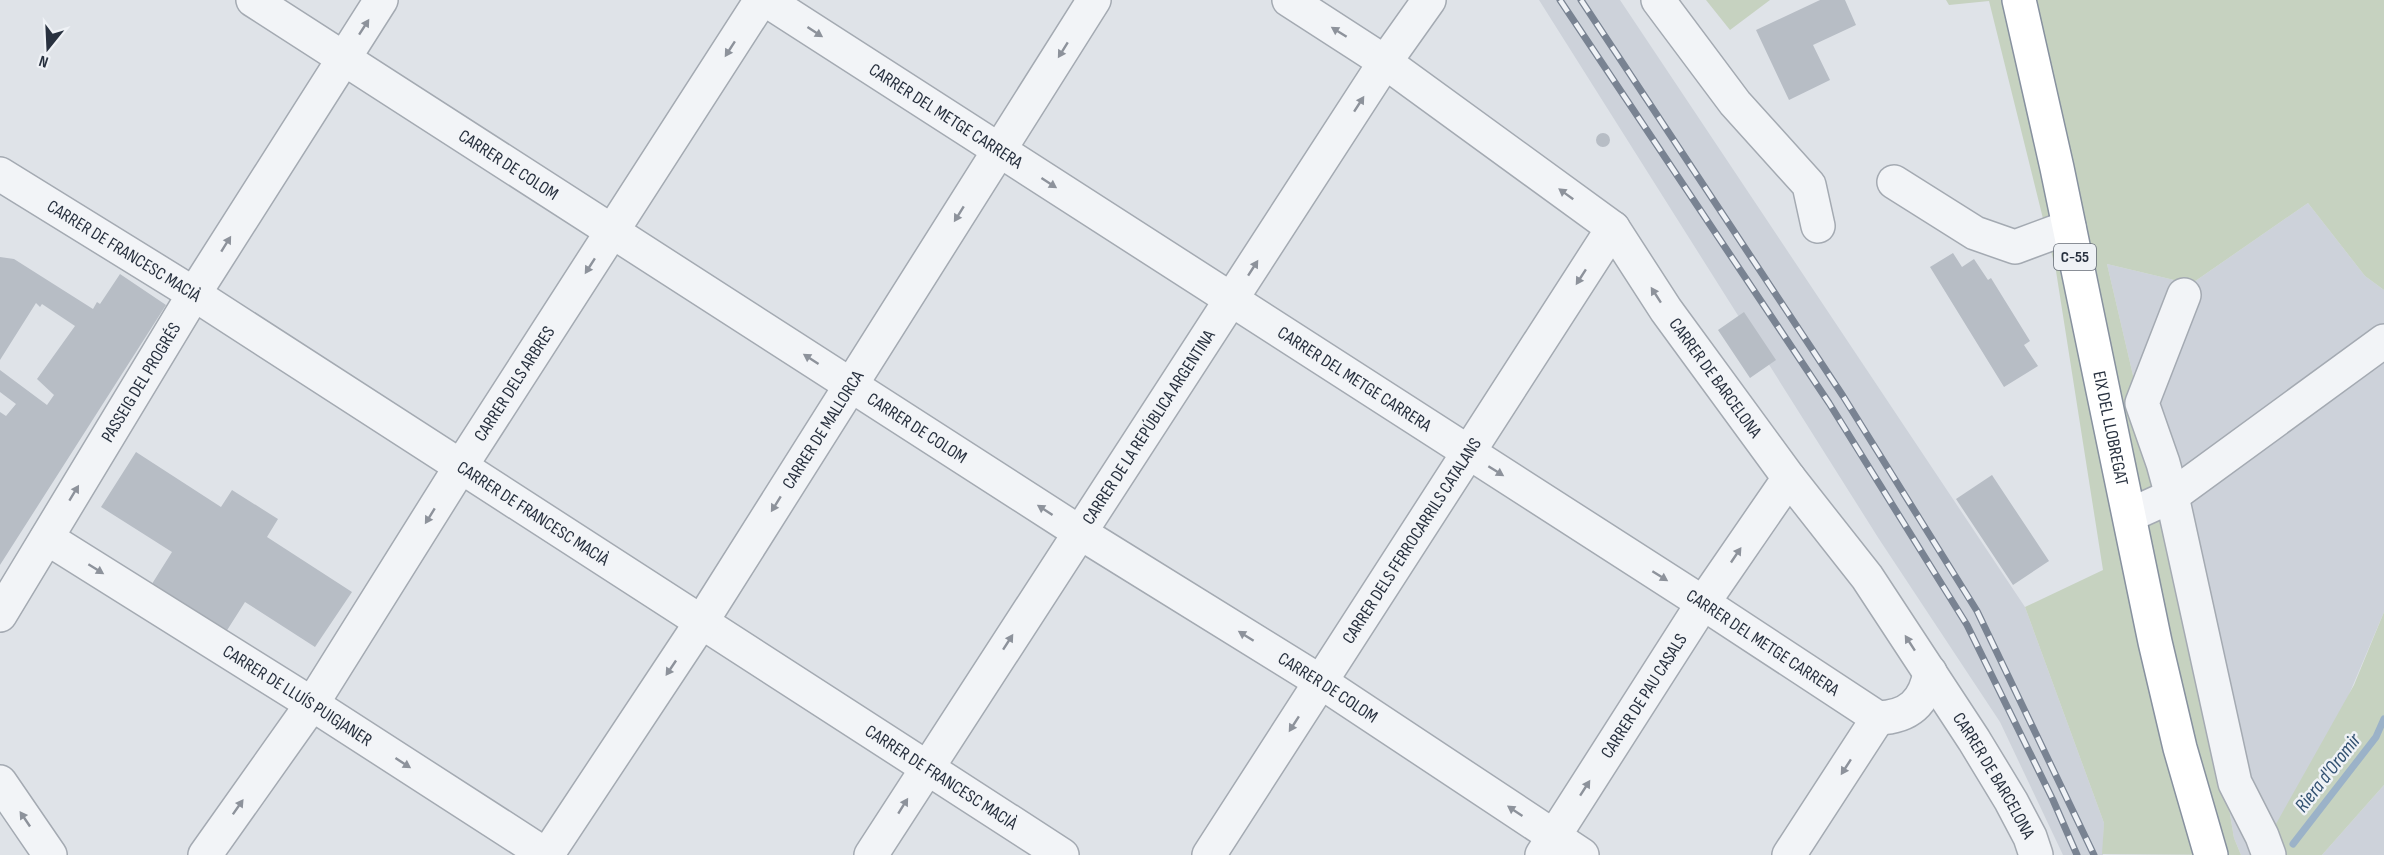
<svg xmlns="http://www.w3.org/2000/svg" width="2384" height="855" font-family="'Sofia Sans Condensed',sans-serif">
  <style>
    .built { fill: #cdd2da }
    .green { fill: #c6d2c0 }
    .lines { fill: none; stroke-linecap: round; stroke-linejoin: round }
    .stream { stroke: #9bb2c8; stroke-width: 7 }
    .building { fill: #b7bdc5 }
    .minor-casing { stroke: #a4aab2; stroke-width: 36 }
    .highway-casing { stroke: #87919f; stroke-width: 36 }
    .minor { stroke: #f2f4f7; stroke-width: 33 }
    .highway { stroke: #fff; stroke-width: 33 }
    .rail-casing { stroke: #798392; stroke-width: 7 }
    .rail { stroke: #eff2f6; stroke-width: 4.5; stroke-dasharray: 14; stroke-linecap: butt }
    .oneway { fill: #8d929b }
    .labels { text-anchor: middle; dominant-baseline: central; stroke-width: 5; stroke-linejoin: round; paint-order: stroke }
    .shield { fill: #eff2f6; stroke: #646b76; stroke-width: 1.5 }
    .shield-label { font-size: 16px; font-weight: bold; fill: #28313f }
    .street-label { font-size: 18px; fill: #28313f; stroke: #eff2f6 }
    .water-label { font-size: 20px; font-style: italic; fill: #335272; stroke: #eff2f6 }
  </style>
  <rect width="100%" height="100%" fill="#dfe3e8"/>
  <!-- built -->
  <path class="built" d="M 1539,0 L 1620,0 L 2025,607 L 2104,823 L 2103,855 L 2063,855 L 2000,722 L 1879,539 Z
    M 2308,203 L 2365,276 L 2384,290 L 2384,612 L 2281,855 L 2241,855 L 2234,838 L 2216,731 L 2107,264 L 2191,284 Z
    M 2384,785 L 2384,855 L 2322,855 Z"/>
  <!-- green -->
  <path class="green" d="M 1706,0 L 1770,0 L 1730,30 Z
    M 1946,0 L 2384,0 L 2384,290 L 2365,276 L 2308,203 L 2191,284 L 2107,264 L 2216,731 L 2234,838 L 2241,855 L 2102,854 L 2104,823 L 2025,607 L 2103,570 L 2056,271 L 1989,1 L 1949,5 Z
    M 2384,612 L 2384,785 L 2322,855 L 2281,855 L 2272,831 L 2354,685 Z"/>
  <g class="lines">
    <!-- stream -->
    <path class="stream" d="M 2293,844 L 2376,737 L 2384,719"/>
  </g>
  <!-- building -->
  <path class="building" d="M 1820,0 L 1845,0 L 1856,25 L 1813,45 L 1830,80 L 1789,100 L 1756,30 Z
    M1596 140a7 7 0 1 1 14 0a7 7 0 1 1-14 0Z
    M 1953,253 L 1962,267 L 1974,259 L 1988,280 L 1991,278 L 2030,341 L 2024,345 L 2038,366 L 2004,387 L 1930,267 Z
    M 0,257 L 14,259 L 93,309 L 97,302 L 100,304 L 120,274 L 166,305 L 0,565 L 0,412 L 6,416 L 16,404 L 0,392 L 0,370 L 47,405 L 54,395 L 37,379 L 75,326 L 42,304 L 40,307 L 36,303 L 0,360 Z
    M 1744,312 L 1776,360 L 1750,378 L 1718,330 Z
    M 136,452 L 221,507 L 232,490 L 278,519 L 267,537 L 352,592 L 315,647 L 245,602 L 224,635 L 150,587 L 172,552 L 101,507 Z
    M 1992,475 L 2049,561 L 2013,585 L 1956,499 Z"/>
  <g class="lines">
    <defs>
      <g id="minor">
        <path id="s1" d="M 253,0 L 1079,532 L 1321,682 L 1582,855"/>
        <path id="s2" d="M 766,0 L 1703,603 L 1878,718 C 1909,717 1925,702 1930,672"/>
        <path id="s3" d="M 1289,0 L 1385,62 L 1613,228 L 1666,310 L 1789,478 L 1867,577 L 1974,740 L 2011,801 L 2030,837 L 2036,855"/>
        <path d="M 1658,0 L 1735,103 L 1809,185 L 1818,226"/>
        <path id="s4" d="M 0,174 L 194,294 L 1062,855"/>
        <path d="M 1894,182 L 1975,233 L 2015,247 L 2069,227"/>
        <path d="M 2184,295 L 2142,403 L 2163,463 L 2172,496 L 2235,783 L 2262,836 L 2269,855"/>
        <path d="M 2130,515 L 2172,496 L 2384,341"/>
        <path id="s5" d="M 47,538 L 312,704 L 546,855"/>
        <path id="s6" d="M 0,615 L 194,294 L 381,0"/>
        <path d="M 0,782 L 50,855"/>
        <path id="s7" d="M 205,855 L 312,704 L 461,466 L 761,0"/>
        <path id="s8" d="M 547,855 L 702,621 L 1094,0"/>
        <path id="s9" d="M 871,855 L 1385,62 L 1429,0"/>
        <path id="s10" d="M 1209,855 L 1613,228"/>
        <path id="s11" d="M 1542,855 L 1703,603 L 1789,478"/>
        <path d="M 1789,855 L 1878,718"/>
      </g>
      <g id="highway">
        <path id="s12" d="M 2019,0 L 2057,168 L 2155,642 L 2180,748 L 2211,855"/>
      </g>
    </defs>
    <!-- minor casing -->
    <use href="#minor" class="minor-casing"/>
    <!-- highway casing -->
    <use href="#highway" class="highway-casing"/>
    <!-- minor -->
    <use href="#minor" class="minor"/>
    <!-- highway -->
    <use href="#highway" class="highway"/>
    <defs>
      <path id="rail" d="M 1560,0 L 1829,403 L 1967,625 L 2053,800 L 2077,855
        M 1581,0 L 1843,396 L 1977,611 L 2094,855"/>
    </defs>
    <!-- rail casing -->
    <use href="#rail" class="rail-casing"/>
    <!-- rail -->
    <use href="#rail" class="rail"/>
  </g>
  <!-- one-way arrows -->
  <defs><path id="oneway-solid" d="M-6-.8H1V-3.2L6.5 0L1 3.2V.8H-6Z" transform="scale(1.5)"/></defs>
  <g class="oneway">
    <use href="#oneway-solid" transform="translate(364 27) rotate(-57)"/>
    <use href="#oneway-solid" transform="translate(815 32) rotate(33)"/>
    <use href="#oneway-solid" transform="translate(1339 32) rotate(-148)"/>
    <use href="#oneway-solid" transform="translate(730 49) rotate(123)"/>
    <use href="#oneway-solid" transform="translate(1063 50) rotate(122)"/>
    <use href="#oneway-solid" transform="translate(1359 104) rotate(-57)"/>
    <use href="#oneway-solid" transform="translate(1049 183) rotate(33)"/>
    <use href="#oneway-solid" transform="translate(1566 194) rotate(-144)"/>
    <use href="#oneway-solid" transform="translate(959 214) rotate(122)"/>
    <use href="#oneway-solid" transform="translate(226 244) rotate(-58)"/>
    <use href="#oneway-solid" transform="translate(590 266) rotate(123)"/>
    <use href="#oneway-solid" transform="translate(1253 268) rotate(-57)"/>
    <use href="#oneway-solid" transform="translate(1581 277) rotate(123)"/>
    <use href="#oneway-solid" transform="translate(1656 295) rotate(-123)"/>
    <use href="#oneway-solid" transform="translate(811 359) rotate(-147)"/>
    <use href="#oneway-solid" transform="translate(1496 471) rotate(32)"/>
    <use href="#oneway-solid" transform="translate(74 493) rotate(-59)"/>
    <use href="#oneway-solid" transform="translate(776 504) rotate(122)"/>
    <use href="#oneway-solid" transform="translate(1045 510) rotate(-147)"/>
    <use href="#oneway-solid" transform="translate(430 516) rotate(122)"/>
    <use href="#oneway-solid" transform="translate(1736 555) rotate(-56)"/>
    <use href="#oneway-solid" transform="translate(96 569) rotate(32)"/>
    <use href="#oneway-solid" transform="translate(1660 576) rotate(32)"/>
    <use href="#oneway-solid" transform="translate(1246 636) rotate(-148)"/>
    <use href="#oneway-solid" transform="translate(1008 642) rotate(-57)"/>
    <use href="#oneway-solid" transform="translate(1910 643) rotate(-123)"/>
    <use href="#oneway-solid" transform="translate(671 668) rotate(124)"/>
    <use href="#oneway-solid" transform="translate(1294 724) rotate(123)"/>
    <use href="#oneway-solid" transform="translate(403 763) rotate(33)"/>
    <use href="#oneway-solid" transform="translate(1846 767) rotate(123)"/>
    <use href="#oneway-solid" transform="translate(1585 788) rotate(-57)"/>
    <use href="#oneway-solid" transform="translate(903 806) rotate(-58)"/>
    <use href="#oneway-solid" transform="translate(238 807) rotate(-55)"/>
    <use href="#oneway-solid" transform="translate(1515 811) rotate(-146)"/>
    <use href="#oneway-solid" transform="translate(25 819) rotate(-124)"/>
  </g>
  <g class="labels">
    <!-- shield labels -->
    <rect class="shield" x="2054" y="244" width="42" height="26" rx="4.5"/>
    <g class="shield-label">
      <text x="2075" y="257">C-55</text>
    </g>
    <!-- street labels -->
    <g class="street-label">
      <text stroke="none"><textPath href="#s2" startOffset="214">CARRER DEL METGE CARRERA</textPath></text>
      <text stroke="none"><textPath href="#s1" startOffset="304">CARRER DE COLOM</textPath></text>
      <text stroke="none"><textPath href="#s4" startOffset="146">CARRER DE FRANCESC MACIÀ</textPath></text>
      <text stroke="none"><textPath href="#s3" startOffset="578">CARRER DE BARCELONA</textPath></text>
      <text stroke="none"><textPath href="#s2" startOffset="700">CARRER DEL METGE CARRERA</textPath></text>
      <text stroke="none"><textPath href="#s6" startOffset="272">PASSEIG DEL PROGRÉS</textPath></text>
      <text stroke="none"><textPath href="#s7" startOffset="564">CARRER DELS ARBRES</textPath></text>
      <text stroke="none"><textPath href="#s9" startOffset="510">CARRER DE LA REPÚBLICA ARGENTINA</textPath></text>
      <text stroke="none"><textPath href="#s1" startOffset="790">CARRER DE COLOM</textPath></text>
      <text stroke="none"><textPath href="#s12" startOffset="438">EIX DEL LLOBREGAT</textPath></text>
      <text stroke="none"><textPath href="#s8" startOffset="507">CARRER DE MALLORCA</textPath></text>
      <text stroke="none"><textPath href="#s4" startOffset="632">CARRER DE FRANCESC MACIÀ</textPath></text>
      <text stroke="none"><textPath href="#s10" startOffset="374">CARRER DELS FERROCARRILS CATALANS</textPath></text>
      <text stroke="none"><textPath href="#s2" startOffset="1186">CARRER DEL METGE CARRERA</textPath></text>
      <text stroke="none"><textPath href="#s1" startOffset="1276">CARRER DE COLOM</textPath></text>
      <text stroke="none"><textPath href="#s5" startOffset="296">CARRER DE LLUÍS PUIGJANER</textPath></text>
      <text stroke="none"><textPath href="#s11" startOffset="189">CARRER DE PAU CASALS</textPath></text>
      <text stroke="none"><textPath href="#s3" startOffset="1064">CARRER DE BARCELONA</textPath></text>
      <text stroke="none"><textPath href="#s4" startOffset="1118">CARRER DE FRANCESC MACIÀ</textPath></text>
    </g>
    <!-- water labels -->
    <g class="water-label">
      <text transform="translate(2328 773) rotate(-52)">Riera d'Oromir</text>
    </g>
  </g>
  <!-- north arrow -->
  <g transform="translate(48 48) rotate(198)" stroke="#eff2f6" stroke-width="4.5" paint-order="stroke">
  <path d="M0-4.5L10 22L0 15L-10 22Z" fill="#28313f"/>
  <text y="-9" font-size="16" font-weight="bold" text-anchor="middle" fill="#28313f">N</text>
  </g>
</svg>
